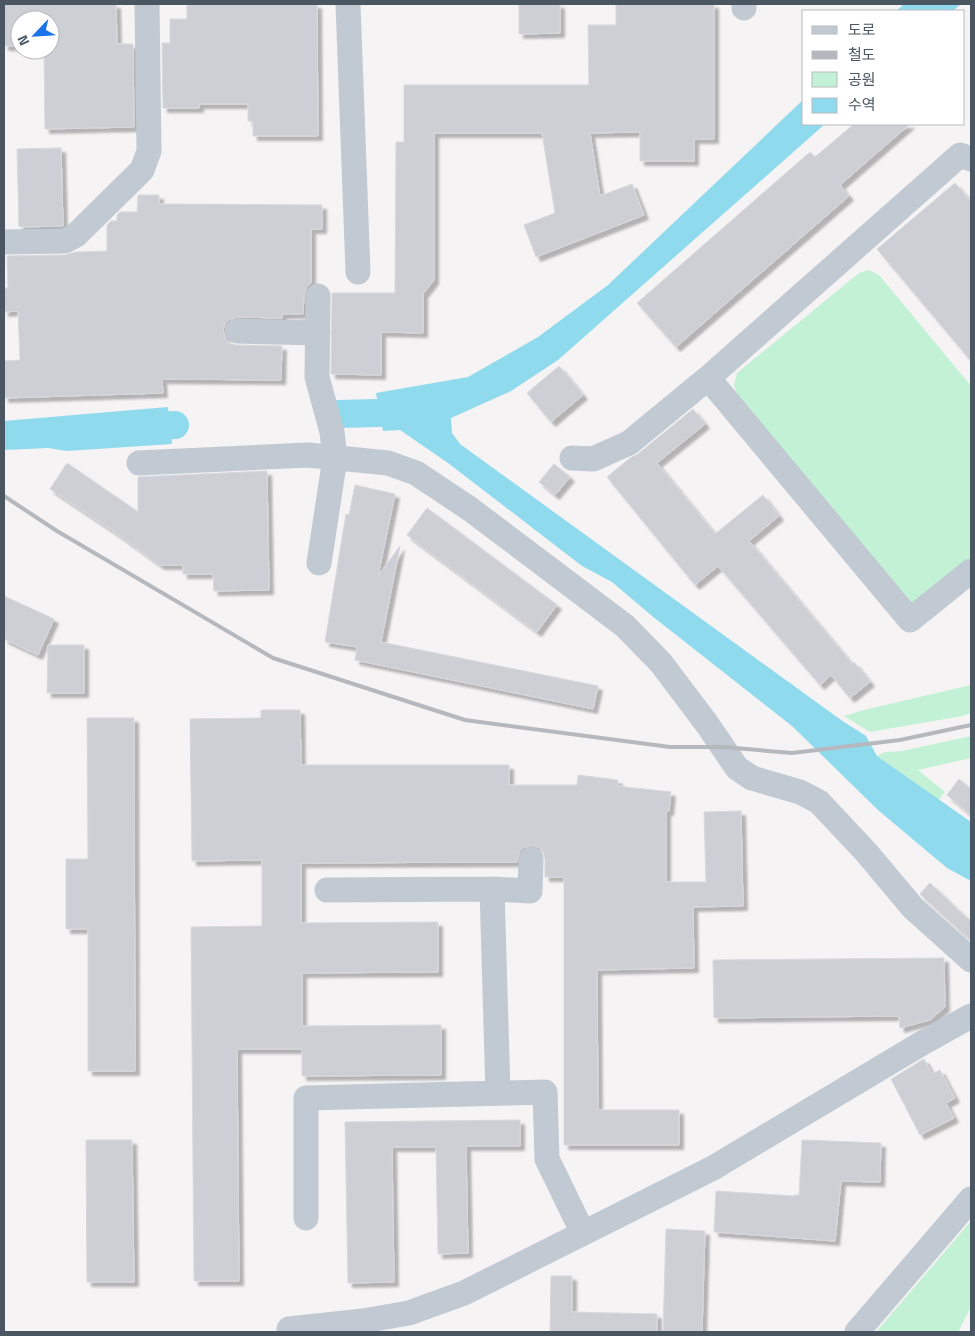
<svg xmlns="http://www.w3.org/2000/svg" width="975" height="1336" font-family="'Titillium Web','Noto Sans KR',sans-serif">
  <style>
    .green { fill: #c3f1d5 }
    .water { fill: #90daee }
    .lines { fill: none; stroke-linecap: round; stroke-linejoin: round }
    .canal { stroke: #90daee; stroke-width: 28 }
    .building { fill: #cdcfd5; stroke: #d7d9de; filter: url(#shadow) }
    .minor { stroke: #c1cad2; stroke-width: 25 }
    .rail { stroke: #b5b8bd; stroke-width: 4 }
  </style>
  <defs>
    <filter id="shadow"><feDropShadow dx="4.5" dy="4.5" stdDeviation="1" flood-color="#0004"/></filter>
  </defs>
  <rect width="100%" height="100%" fill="#f5f3f3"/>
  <!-- green -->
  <path class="green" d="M 869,270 L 879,275 L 971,386 L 971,557 L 907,608 L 737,395 L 734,385 L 737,373 L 859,273 Z
    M 971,685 L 971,713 L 962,716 L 870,732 L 844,716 L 864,710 Z
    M 971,736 L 971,758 L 918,770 L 945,792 L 939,800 L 877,756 L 885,752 L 902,751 Z
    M 971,1221 L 971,1307 L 958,1332 L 876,1332 Z"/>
  <!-- water -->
  <path class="water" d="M 904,4 L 961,4 L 953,11 L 896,11 Z
    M 804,99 L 804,124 L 825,124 L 558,360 L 511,391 L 451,418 L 452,433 L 460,444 L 841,720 L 866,736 L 877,756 L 971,822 L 971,881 L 947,868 L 878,810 L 792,726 L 652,616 L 612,582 L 582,566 L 448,463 L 400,430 L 383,431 L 376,393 L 468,377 L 538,337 L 608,285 Z
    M 168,407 L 172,444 L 67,451 L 48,448 L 4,450 L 4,421 Z"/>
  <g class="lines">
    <!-- canal -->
    <path class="canal" d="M 339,414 L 412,412 L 417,410
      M 133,427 L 175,425"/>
  </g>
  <!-- building -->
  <path class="building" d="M 4,4 L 116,4 L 117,44 L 133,44 L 134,127 L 45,129 L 44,50 L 50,50 L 50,20 L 20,20 L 20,46 L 4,46 Z
    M 187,4 L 317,4 L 318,136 L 253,136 L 253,121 L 248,121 L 248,104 L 199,104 L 199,108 L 163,108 L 162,43 L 170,43 L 170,19 L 187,19 Z
    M 519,4 L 560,4 L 560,33 L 519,34 Z
    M 616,4 L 714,4 L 714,139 L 694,139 L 694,161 L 640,161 L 640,132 L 590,133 L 600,196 L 632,184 L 644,215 L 536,257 L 524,225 L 555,213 L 542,133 L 434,133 L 434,280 L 423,294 L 423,333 L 381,332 L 381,375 L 331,374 L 332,293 L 395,293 L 396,142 L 404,142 L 404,85 L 589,85 L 588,25 L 616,25 Z
    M 854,124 L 910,124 L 840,185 L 849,196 L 676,347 L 637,303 L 810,152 L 815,157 Z
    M 61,148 L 63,226 L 19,227 L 17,149 Z
    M 955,183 L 971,202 L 971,361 L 877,249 Z
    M 138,195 L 159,195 L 159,204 L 322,205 L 322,229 L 311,229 L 311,283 L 306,288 L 304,295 L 303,314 L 282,314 L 282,318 L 237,317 L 230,319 L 225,323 L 223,330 L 225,338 L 229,343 L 236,345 L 282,346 L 281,380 L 162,379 L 163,393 L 4,398 L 4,361 L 20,360 L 18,311 L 4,312 L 4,288 L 8,288 L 7,256 L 65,255 L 76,252 L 107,251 L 107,225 L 111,221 L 117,221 L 117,215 L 120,212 L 137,212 Z
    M 559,366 L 583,395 L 551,422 L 527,393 Z
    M 693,409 L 705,424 L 657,463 L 715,534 L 763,495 L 779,516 L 749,541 L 852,664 L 854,662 L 870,682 L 850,698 L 831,675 L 820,685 L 718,566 L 695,585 L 607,477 L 630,458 L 638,454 Z
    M 67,463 L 138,512 L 138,477 L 267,471 L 269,590 L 214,591 L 213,574 L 183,574 L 183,565 L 160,565 L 116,533 L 50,489 Z
    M 554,464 L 570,477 L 555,495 L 539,482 Z
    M 355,485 L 395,494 L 378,576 L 400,546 L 381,642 L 598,686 L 593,709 L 355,660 L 357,647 L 325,642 L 346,514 L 349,515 Z
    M 427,508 L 557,605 L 537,632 L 407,535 Z
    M 4,596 L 54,619 L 38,655 L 4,639 Z
    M 48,645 L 84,645 L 84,693 L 47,693 Z
    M 261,710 L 300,710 L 301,765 L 509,765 L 509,785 L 577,785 L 578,775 L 618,780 L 617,786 L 671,792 L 669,811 L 666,811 L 666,882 L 706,882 L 704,812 L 741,811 L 743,906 L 693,907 L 694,968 L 597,970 L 598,1110 L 679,1110 L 679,1145 L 564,1145 L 564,877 L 545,877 L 545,859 L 543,852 L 539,847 L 531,845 L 524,847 L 519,852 L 517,862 L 301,863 L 301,923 L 438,922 L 438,972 L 302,973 L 302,1026 L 441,1025 L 441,1075 L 302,1076 L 302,1049 L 237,1049 L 239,1281 L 194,1281 L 191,927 L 262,926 L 262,860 L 192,861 L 190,719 L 261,718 Z
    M 87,718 L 134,718 L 135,1071 L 88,1071 L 88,929 L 66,929 L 66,859 L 88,859 Z
    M 959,779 L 971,789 L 971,815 L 947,795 Z
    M 930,883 L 971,922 L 971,941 L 920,894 Z
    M 944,958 L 945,1007 L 930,1020 L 900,1028 L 899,1016 L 714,1018 L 713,960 Z
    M 924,1059 L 932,1074 L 940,1070 L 955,1098 L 946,1103 L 954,1118 L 920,1135 L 891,1079 Z
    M 520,1120 L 520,1146 L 466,1146 L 468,1253 L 438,1254 L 436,1147 L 392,1147 L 394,1282 L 348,1283 L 345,1122 Z
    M 86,1140 L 132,1140 L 134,1282 L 87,1282 Z
    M 802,1140 L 881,1143 L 880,1182 L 841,1181 L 835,1241 L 714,1232 L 716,1191 L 794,1196 L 794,1195 L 799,1195 Z
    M 666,1229 L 705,1231 L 702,1332 L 663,1332 Z
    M 551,1276 L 572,1276 L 572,1312 L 657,1314 L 657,1332 L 550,1332 Z"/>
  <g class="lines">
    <!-- minor -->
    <path class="minor" d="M 348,4 L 358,272
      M 744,4 L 744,8
      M 4,242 L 65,241 L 76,235 L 142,170 L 149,151 L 147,4
      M 318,296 L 317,377 L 332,432 L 335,458 L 319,563
      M 237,331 L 318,333
      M 708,378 L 910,620 L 971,571
      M 572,458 L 593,459 L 629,443 L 708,378 L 960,155 L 971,159
      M 139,463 L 308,455 L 388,463 L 416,473 L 470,509 L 625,626 L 661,663 L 707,724 L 737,768 L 752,778 L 800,792 L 819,802 L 866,852 L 913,908 L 971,960
      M 492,889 L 498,1093
      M 327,890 L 492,889 L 530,891 L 531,859
      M 306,1218 L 306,1098 L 545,1092 L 547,1159 L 583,1233
      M 289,1329 L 363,1321 L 409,1313 L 464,1293 L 713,1168 L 924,1042 L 971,1016
      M 857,1332 L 971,1199"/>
    <!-- rail -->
    <path class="rail" d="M 4,496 L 57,531 L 273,658 L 465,720 L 670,747 L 723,747 L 792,753 L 900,740 L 971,725"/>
  </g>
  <!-- border -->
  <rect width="975" height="1336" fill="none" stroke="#4a5661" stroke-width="10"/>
  <!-- legend -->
  <rect x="802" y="10" width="162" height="115" fill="#ffffff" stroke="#b7bbc0"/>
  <rect x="812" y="26" width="25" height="8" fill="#c1cad2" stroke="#b7bbc0"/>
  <text x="848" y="35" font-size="15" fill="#4a5661">도로</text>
  <rect x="812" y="51" width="25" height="8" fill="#b5b8bd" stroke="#b7bbc0"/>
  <text x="848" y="60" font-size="15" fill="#4a5661">철도</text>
  <rect x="812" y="72" width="25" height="15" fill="#c3f1d5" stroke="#b7bbc0"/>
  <text x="848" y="85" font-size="15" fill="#4a5661">공원</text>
  <rect x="812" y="98" width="25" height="15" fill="#90daee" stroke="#b7bbc0"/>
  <text x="848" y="110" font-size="15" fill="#4a5661">수역</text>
  <!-- north arrow -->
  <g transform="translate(35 35) rotate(245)"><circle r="24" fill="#ffffff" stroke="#b7bbc0"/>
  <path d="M0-4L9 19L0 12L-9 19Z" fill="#1a73e8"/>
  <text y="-8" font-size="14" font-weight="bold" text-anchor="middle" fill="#4a5661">N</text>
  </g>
</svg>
